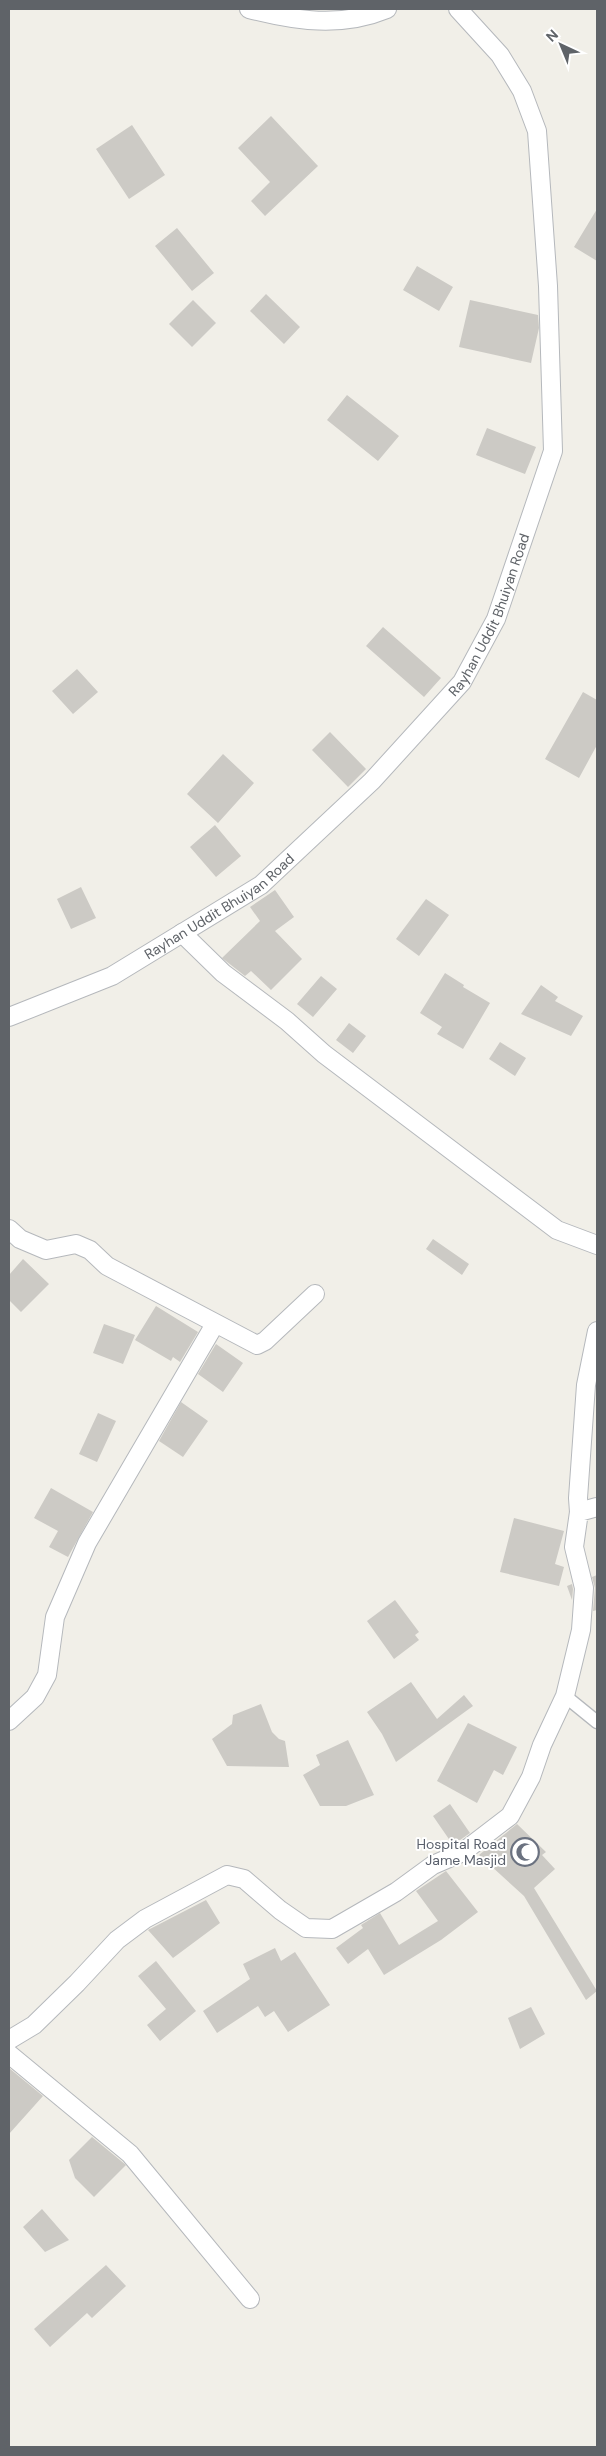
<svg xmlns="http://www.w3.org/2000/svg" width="606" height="2456" font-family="'DM Sans',sans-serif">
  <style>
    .building { fill: #cccac5 }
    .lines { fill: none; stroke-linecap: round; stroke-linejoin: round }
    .pedestrian-casing { stroke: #b5b8bc; stroke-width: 15 }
    .minor-casing { stroke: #b5b8bc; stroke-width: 20 }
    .pedestrian { stroke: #fff; stroke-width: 12 }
    .minor { stroke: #fff; stroke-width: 18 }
    .labels { text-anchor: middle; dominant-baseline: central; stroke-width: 4; stroke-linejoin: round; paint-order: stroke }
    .street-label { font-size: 14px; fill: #5f6368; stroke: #fff }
    .worship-label { font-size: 14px; fill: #5b616d; stroke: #fff; text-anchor: end }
  </style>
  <rect width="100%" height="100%" fill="#f1efe8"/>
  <!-- building -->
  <path class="building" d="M 271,116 L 318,166 L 265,216 L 251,201 L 270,182 L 238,148 Z
    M 132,125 L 165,175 L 129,199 L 96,149 Z
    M 597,209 L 597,261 L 574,247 Z
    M 177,228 L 214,273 L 192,291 L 155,246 Z
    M 417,266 L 453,287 L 439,311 L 403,290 Z
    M 266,294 L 300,327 L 284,344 L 250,311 Z
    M 193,300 L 216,323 L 192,347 L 169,324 Z
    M 470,300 L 538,315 L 539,328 L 531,363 L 459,347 Z
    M 347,395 L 399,436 L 378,461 L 327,420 Z
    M 487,428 L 536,447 L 525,474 L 476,455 Z
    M 383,627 L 441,678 L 424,697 L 366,646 Z
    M 77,669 L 98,692 L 73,714 L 52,691 Z
    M 583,692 L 597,700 L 597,745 L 579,778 L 545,759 Z
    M 330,732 L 366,769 L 348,787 L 312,750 Z
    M 223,754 L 254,783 L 218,823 L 187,794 Z
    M 215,825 L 241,856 L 216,877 L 190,847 Z
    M 81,887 L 96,918 L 71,929 L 57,899 Z
    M 275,890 L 294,917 L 275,931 L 302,959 L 271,990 L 251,971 L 245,976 L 222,958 L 260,921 L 250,907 Z
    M 426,899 L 449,915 L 419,956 L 396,939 Z
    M 445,973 L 464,985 L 463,987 L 490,1003 L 463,1049 L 437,1034 L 442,1027 L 420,1013 Z
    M 321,976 L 337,989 L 313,1017 L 297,1004 Z
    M 541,985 L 558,997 L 555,1001 L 583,1016 L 571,1036 L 521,1014 Z
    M 349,1023 L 366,1036 L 353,1053 L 336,1040 Z
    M 500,1042 L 526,1058 L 515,1076 L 489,1059 Z
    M 433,1239 L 469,1264 L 462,1275 L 426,1249 Z
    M 23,1259 L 49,1284 L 21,1312 L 9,1300 L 9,1275 Z
    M 156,1306 L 198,1332 L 180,1362 L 173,1357 L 171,1361 L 135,1340 Z
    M 104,1324 L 135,1335 L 123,1364 L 93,1353 Z
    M 216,1344 L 243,1363 L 223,1392 L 198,1374 Z
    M 181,1402 L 208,1421 L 183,1457 L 159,1441 Z
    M 98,1413 L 116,1421 L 97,1462 L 79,1454 Z
    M 51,1488 L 93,1512 L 68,1557 L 49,1547 L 58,1531 L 34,1518 Z
    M 514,1518 L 564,1531 L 555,1564 L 564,1567 L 559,1586 L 500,1572 Z
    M 597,1575 L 597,1610 L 593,1611 L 595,1588 L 592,1577 Z
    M 572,1584 L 573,1589 L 572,1600 L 567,1586 Z
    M 395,1600 L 419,1632 L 415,1635 L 419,1640 L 394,1659 L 367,1621 Z
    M 411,1682 L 437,1719 L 464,1695 L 473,1706 L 396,1762 L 382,1734 L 367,1712 Z
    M 261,1704 L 272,1732 L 279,1739 L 285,1741 L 289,1767 L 227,1766 L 212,1739 L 232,1724 L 233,1715 Z
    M 468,1723 L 517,1747 L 503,1775 L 494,1770 L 477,1803 L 437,1781 Z
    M 348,1740 L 374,1795 L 346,1806 L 320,1806 L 303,1775 L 320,1765 L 316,1755 Z
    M 450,1804 L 470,1833 L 453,1845 L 433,1816 Z
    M 517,1824 L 546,1852 L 542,1855 L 555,1869 L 534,1888 L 597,1991 L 586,2000 L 524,1896 L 479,1855 Z
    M 446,1871 L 478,1912 L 441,1940 L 384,1975 L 368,1949 L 348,1964 L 336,1948 L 363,1928 L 361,1925 L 380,1913 L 399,1945 L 438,1921 L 416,1891 Z
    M 206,1900 L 220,1923 L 173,1958 L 148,1930 Z
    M 275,1948 L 281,1961 L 295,1952 L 330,2005 L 288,2032 L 274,2011 L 265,2017 L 258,2006 L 217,2033 L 203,2011 L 250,1979 L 243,1964 Z
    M 156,1961 L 196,2011 L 160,2041 L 147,2025 L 166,2009 L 138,1976 Z
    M 531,2007 L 545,2034 L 520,2049 L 508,2018 Z
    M 9,2068 L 43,2096 L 9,2134 Z
    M 92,2137 L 126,2165 L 94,2197 L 75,2178 L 69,2160 Z
    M 42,2209 L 69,2240 L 45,2252 L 23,2227 Z
    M 106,2265 L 126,2286 L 92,2318 L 87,2313 L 50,2347 L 34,2329 Z"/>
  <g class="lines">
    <defs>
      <path id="pedestrian" d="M 565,1696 L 597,1722"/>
      <g id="minor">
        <path d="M 249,9 C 296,21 341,28 387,9"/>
        <path d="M 182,933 L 223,973 L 287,1021 L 324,1054 L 557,1230 L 597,1245"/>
        <path id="s1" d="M 9,1017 L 112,976 L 261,885 L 372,781 L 462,682 L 496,619 L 553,451 L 548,286 L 537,131 L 522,91 L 500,55 L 458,9"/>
        <path d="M 9,1229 L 20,1239 L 46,1250 L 76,1244 L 90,1250 L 107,1266 L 257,1345 L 265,1341 L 315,1294"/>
        <path d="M 579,1512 L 578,1498 L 586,1385 L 597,1331"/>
        <path d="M 9,1721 L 35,1697 L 47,1675 L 55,1617 L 87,1543 L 215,1324"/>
        <path d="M 9,2040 L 34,2025 L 77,1983 L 117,1940 L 145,1919 L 227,1875 L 244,1879 L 280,1910 L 306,1928 L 332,1929 L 396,1892 L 433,1865 L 463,1852 L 510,1816 L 531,1777 L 542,1745 L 565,1696 L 581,1630 L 584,1588 L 574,1547 L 579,1512 L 597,1507"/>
        <path d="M 9,2054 L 130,2154 L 250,2299"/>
      </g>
    </defs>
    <!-- pedestrian casing -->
    <use href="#pedestrian" class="pedestrian-casing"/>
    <!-- minor casing -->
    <use href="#minor" class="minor-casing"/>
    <!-- pedestrian -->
    <use href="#pedestrian" class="pedestrian"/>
    <!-- minor -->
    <use href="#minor" class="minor"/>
  </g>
  <!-- icons -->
  <defs>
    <symbol id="mosque-ring" viewBox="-11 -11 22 22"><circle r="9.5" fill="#fff" stroke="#6b7280" stroke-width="1.5"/><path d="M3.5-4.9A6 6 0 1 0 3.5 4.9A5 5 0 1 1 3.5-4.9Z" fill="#6b7280"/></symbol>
  </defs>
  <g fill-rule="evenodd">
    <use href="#mosque-ring" x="509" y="1836" width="32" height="32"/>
  </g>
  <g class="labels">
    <!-- street labels -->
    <g class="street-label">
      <text stroke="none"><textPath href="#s1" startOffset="644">Rayhan Uddit Bhuiyan Road</textPath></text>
      <text stroke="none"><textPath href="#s1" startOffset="239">Rayhan Uddit Bhuiyan Road</textPath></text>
    </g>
    <!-- worship labels -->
    <g class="worship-label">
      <text x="506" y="1844">Hospital Road<tspan x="506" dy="16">Jame Masjid</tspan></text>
    </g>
  </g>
  <!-- border -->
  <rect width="606" height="2456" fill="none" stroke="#5f6368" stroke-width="20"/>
  <!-- north arrow -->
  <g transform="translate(561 45) rotate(316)" stroke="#ffffff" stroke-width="4" paint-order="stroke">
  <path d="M0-4L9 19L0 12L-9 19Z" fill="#5f6368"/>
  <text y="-8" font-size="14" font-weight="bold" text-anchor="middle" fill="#5f6368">N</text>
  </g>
</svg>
